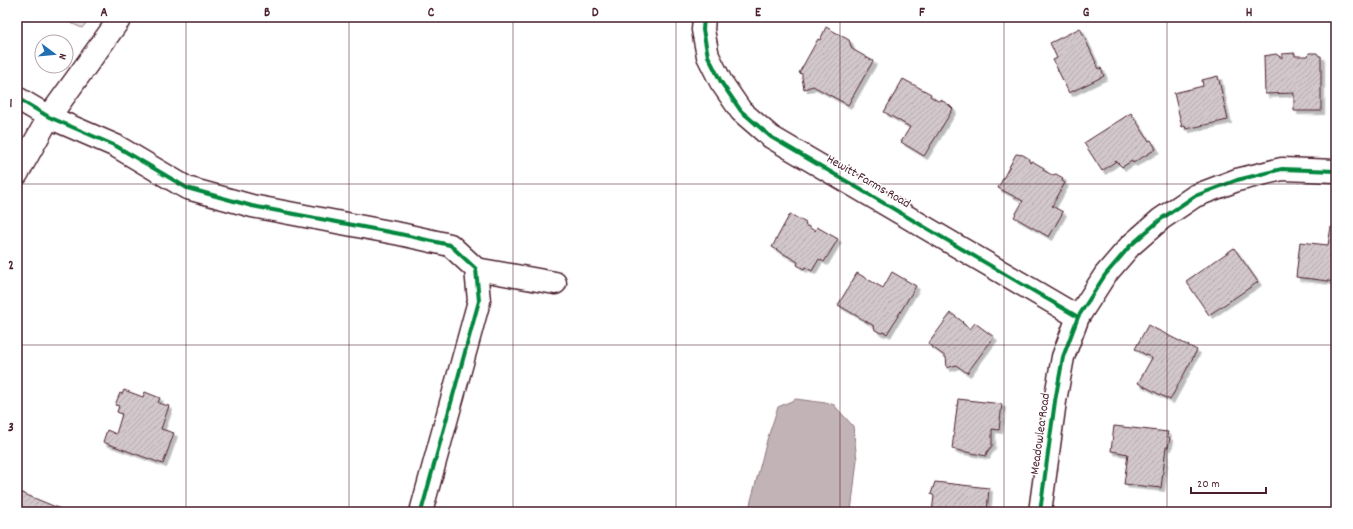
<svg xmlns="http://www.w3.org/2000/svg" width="1353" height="529" font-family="Dekko,sans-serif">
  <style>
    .cemetery { fill: url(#cemetery-stones); stroke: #987e86 }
    .water { fill: #c1b3b6; stroke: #91787e }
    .building { fill: url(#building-hatch); stroke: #4a1f2b; filter: url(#shadow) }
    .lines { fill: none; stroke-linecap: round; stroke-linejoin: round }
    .minor-casing { stroke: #4a1f2b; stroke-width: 25 }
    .minor { stroke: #fff; stroke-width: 22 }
    .cycleway-casing { stroke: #fff; stroke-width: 6 }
    .cycleway { stroke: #00873e; stroke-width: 4 }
    .grid { fill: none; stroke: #4a1f2b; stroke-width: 1; stroke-opacity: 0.55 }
    .labels { text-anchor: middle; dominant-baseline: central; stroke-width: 3; stroke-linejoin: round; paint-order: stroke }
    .street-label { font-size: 13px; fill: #4a1f2b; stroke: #fff }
    .neatline { fill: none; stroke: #4a1f2b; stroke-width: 1.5 }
    .grid-label { font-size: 13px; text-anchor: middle; font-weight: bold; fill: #4a1f2b }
  </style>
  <defs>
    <pattern id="cemetery-stones" width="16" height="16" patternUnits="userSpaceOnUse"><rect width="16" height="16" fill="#e5dee0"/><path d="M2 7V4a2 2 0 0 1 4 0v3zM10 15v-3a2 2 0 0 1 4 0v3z" fill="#c6bec0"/></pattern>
    <pattern id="building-hatch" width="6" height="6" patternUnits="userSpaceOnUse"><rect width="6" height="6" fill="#d2c7cb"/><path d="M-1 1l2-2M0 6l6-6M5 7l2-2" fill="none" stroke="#b6aaae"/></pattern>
    <filter id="shadow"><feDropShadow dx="3.5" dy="3.5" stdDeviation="0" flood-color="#0004"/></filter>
  </defs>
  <rect width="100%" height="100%" fill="#fff"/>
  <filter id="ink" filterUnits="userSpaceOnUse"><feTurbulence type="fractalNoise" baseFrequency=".025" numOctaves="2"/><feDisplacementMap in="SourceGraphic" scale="8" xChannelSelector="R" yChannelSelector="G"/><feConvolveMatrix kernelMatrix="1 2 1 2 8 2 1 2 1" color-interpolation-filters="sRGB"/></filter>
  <g filter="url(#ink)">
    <!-- cemetery -->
    <path class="cemetery" d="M 57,17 L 91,17 L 82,28 Z"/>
    <!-- water -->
    <path class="water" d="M 796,399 L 833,404 L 853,426 L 857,460 L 851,512 L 748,512 L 767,440 L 778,407 Z"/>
    <!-- building -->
    <path class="building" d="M 826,27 L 849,40 L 852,49 L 873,61 L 848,105 L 813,86 L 804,89 L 802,77 L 802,74 L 799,73 L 818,39 L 820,40 Z
      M 1080,28 L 1099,69 L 1101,68 L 1104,76 L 1069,93 L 1053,60 L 1057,58 L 1050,43 Z
      M 1295,53 L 1295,56 L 1308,56 L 1309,53 L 1317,53 L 1319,56 L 1321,56 L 1321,111 L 1294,111 L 1294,93 L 1265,94 L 1264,56 L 1276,54 L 1282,58 L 1282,54 Z
      M 1218,76 L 1228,120 L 1186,129 L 1185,126 L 1182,127 L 1174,93 L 1203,86 L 1202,80 Z
      M 903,79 L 931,94 L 930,96 L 938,101 L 941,100 L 949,105 L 953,109 L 924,156 L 901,142 L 910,127 L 884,112 Z
      M 1131,113 L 1149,141 L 1151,140 L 1156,149 L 1133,163 L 1132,161 L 1122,167 L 1116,161 L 1102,171 L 1084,143 Z
      M 1016,154 L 1023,155 L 1028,158 L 1030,163 L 1032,161 L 1044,168 L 1043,170 L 1052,175 L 1056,174 L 1063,178 L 1062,181 L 1065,183 L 1052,206 L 1063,212 L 1049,237 L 1014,217 L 1023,201 L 998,188 Z
      M 790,214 L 806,223 L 805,225 L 815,231 L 817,227 L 838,239 L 824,262 L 819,259 L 812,271 L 805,267 L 804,269 L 797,265 L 798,262 L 772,247 Z
      M 1331,227 L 1336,228 L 1336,282 L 1296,277 L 1300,242 L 1328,245 Z
      M 1234,248 L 1258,282 L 1209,315 L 1186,281 Z
      M 892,272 L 916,286 L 887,334 L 884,332 L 881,333 L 875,330 L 874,326 L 838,305 L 857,273 L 883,288 Z
      M 951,313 L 963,322 L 962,323 L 970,329 L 975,323 L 994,337 L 967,373 L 956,365 L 947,368 L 946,357 L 928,344 Z
      M 1148,325 L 1197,350 L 1170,400 L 1138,383 L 1152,358 L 1135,349 Z
      M 124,390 L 143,397 L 145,392 L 160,398 L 158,403 L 169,406 L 161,429 L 174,433 L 163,464 L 103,442 L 107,430 L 116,434 L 122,414 L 117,412 L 119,406 L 115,405 L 120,393 L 122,394 Z
      M 958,399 L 1002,404 L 999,430 L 992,429 L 992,446 L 987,452 L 986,456 L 952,449 Z
      M 1114,426 L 1168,432 L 1167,436 L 1170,438 L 1168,447 L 1166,447 L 1161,488 L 1124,484 L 1128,454 L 1111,451 Z
      M 935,482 L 989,488 L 987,512 L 932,512 L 934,496 L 931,494 Z
      M 17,491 L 68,512 L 17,512 Z"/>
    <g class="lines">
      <defs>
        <path id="minor" d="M 704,17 L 703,30 L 708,56 L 721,82 L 741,111 L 771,137 L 1078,317
          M 17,98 L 49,117 L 116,146 L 187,188 L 252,206 L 400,234 L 450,245 L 476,269 L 479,301 L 421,512
          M 17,174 L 49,117 L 121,17
          M 476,269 L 555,283
          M 1040,512 L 1055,401 L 1063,357 L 1078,317 L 1105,275 L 1130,246 L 1161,219 L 1195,196 L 1237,180 L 1282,169 L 1336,171"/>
      </defs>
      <!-- minor casing -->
      <use href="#minor" class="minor-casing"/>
      <!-- minor -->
      <use href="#minor" class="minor"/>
      <defs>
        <path id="cycleway" d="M 704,17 L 703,30 L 708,56 L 721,82 L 741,111 L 771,137 L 1078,317
          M 17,98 L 49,117 L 116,146 L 187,188 L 252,206 L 400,234 L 450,245 L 476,269 L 479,301 L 421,512
          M 1040,512 L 1055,401 L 1063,357 L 1078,317 L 1105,275 L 1130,246 L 1161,219 L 1195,196 L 1237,180 L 1282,169 L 1336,171"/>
      </defs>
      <!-- cycleway casing -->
      <use href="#cycleway" class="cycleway-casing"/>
      <!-- cycleway -->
      <use href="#cycleway" class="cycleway"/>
    </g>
  </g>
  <!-- grid -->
  <path class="grid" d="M 186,17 L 186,512M 349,17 L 349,512M 513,17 L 513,512M 676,17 L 676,512M 840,17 L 840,512M 1004,17 L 1004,512M 1167,17 L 1167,512M 17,184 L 1336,184M 17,345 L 1336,345"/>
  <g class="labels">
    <!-- street labels -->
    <g class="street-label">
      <text transform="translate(868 182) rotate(30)">Hewitt Farms Road</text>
      <text transform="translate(1041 434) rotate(-82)">Meadowlea Road</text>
    </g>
  </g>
  <!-- margin -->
  <rect width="1353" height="529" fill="none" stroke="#fff" stroke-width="44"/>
  <!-- north arrow -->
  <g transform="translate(54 54) rotate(106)"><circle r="19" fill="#ffffff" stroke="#b7a5aa"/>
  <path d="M0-3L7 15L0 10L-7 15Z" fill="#1f6fb2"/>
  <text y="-6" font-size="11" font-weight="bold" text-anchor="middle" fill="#4a1f2b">N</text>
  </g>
  <!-- scale -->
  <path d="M1191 487v6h75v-6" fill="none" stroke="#4a1f2b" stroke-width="2"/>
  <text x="1197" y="487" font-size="12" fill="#4a1f2b" stroke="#ffffff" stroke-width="3" paint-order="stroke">20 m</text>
  <rect x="22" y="22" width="1309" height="485" class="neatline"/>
  <g class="grid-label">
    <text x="104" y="16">A</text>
    <text x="267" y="16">B</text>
    <text x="431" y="16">C</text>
    <text x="595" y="16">D</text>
    <text x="758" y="16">E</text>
    <text x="922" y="16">F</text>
    <text x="1086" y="16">G</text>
    <text x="1249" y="16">H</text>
    <text x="11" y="107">1</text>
    <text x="11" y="269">2</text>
    <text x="11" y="431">3</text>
  </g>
</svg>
